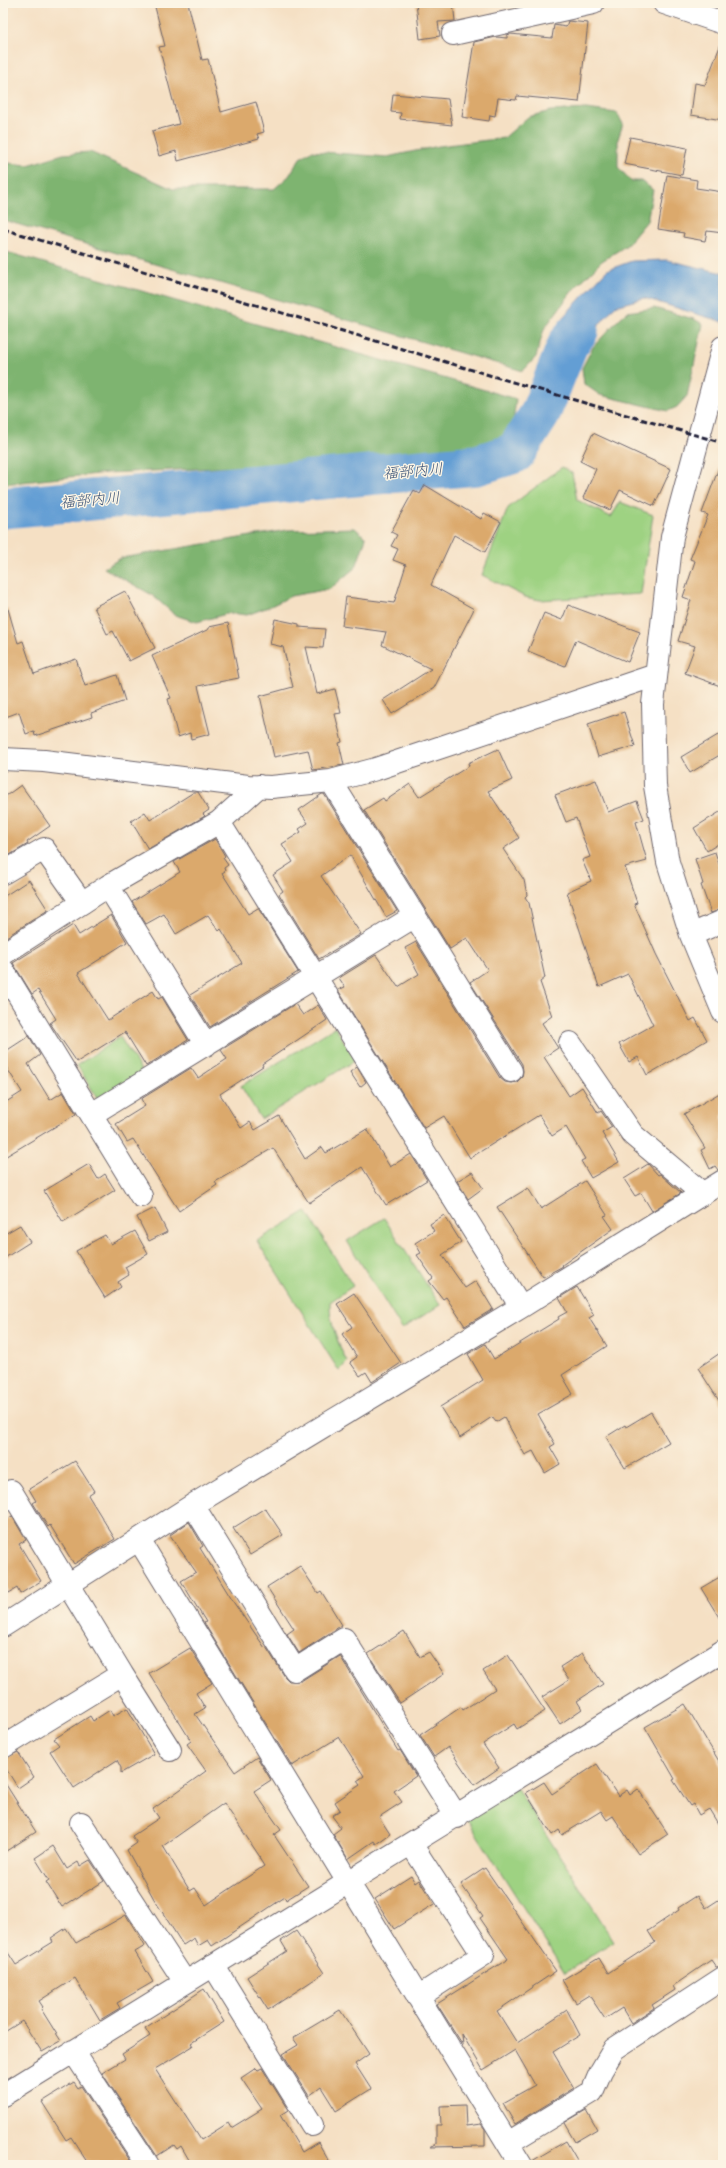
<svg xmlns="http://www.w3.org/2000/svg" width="726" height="2168" font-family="Itim,'Klee One',sans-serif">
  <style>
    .green { fill: #9ed282; stroke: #607a5e }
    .forest { fill: #7eb470; stroke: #506b56 }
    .water { fill: #649ed4; stroke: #436088 }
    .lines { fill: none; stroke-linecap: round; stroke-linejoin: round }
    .river { stroke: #649ed4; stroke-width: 41 }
    .building { fill: #dba96c; fill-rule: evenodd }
    .minor-casing { stroke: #6c646b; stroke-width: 24 }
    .minor { stroke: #fff; stroke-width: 22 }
    .rail { stroke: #22223b; stroke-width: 3; stroke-dasharray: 6 3; stroke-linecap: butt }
    .labels { text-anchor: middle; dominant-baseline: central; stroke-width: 3; stroke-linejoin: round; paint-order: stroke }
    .water-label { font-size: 15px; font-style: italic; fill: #3c5478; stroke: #fcf5e5 }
  </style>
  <rect width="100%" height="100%" fill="#fcf5e5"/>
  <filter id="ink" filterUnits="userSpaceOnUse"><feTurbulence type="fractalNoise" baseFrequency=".025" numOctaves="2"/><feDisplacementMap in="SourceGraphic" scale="8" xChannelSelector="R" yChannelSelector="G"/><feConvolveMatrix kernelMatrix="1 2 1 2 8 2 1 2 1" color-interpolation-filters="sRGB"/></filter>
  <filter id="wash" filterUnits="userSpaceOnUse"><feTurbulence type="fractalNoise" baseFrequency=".012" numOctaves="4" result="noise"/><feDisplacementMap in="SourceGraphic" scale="16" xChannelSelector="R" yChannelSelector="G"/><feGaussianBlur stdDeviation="0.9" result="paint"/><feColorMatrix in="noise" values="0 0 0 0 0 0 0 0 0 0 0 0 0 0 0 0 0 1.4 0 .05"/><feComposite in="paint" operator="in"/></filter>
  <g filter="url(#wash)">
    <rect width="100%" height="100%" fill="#f5e0c4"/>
    <!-- green -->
    <path class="green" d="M 562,467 L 572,473 L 577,500 L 611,517 L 620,502 L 653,515 L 641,594 L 540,600 L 525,597 L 482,575 L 508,508 Z
      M 335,1027 L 356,1060 L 261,1119 L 241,1086 Z
      M 120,1037 L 143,1073 L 99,1101 L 77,1065 Z
      M 306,1211 L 353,1286 L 330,1302 C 329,1322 338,1344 347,1362 L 339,1371 L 257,1241 Z
      M 384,1218 L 440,1305 L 402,1329 L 347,1241 Z
      M 516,1787 L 614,1941 L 565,1973 L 467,1819 Z"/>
    <!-- forest -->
    <path class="forest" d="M 586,109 L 617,113 L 623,124 L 618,139 L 618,167 L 631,181 L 642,181 L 653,190 L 647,221 L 627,245 L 602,261 L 573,290 L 544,329 L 536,357 L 523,371 L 3,220 L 3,157 L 7,163 L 28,165 L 63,154 L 90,152 L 173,189 L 274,189 L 289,176 L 300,158 L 311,151 L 387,157 L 439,146 L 504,138 L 528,117 L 551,111 Z
      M 3,251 L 516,399 L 512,431 L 478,456 L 107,473 L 3,484 Z
      M 654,308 L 694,319 L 703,324 L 687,396 L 677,407 L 668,411 L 600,395 L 584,384 L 582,368 L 593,347 L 618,320 L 627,312 Z
      M 355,528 L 366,538 L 356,567 L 330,589 L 291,596 L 271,606 L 247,615 L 230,613 L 197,622 L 175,615 L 152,595 L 104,568 L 121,558 L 287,530 Z"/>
    <!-- water -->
    <path class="water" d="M 667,260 L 723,273 L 723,322 L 644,298 L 615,306 L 586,340 L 573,361 L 571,386 L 542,378 L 563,317 L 607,270 L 632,261 Z"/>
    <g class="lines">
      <!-- river -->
      <path class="river" d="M 3,508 L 477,465 L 515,453 L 540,414 L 568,344 L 578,331"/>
    </g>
    <g id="blocks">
      <!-- building -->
      <path class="building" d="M 154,3 L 188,3 L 202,60 L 208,59 L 221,112 L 256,102 L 264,132 L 257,134 L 259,139 L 178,161 L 176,151 L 159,156 L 152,131 L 179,124 L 159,47 L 165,46 Z
        M 416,3 L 453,3 L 455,21 L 438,22 L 440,36 L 420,39 Z
        M 568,21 L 588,23 L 579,102 L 517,96 L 516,100 L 498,98 L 495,116 L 490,115 L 489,121 L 462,117 L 474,42 L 496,37 L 507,38 L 507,35 L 510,34 L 552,38 L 554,25 L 566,27 Z
        M 722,41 L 723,120 L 691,115 L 695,83 L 705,85 Z
        M 393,94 L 448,99 L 452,125 L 400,119 L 401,113 L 391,112 Z
        M 630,137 L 687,148 L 682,175 L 624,164 Z
        M 667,175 L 697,180 L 696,188 L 723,192 L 723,233 L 707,231 L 705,241 L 683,237 L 684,233 L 658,229 Z
        M 593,433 L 671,469 L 654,506 L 620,490 L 610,510 L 583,498 L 596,469 L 580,461 Z
        M 721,462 L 723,462 L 723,687 L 685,673 L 695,646 L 678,641 L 691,600 L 683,597 L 695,561 L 690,559 L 708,515 L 702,513 Z
        M 425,485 L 481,519 L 484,513 L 501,522 L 485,552 L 454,535 L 431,585 L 474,609 L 434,688 L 392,714 L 383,700 L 431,669 L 382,645 L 386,632 L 342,626 L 346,597 L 394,603 L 406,565 L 393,560 L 398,549 L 391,546 L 397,535 L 391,532 L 414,490 L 420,494 Z
        M 125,591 L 155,648 L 129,661 L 113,631 L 107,634 L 94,607 Z
        M 568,605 L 640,632 L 628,662 L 576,640 L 565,666 L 528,651 L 544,613 L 562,620 Z
        M 8,609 L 18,643 L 23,641 L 34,674 L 76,659 L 85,686 L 117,675 L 125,701 L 91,713 L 92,717 L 35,736 L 34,731 L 26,734 L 19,712 L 3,718 L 3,610 Z
        M 275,619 L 299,624 L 299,627 L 325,629 L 323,648 L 306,647 L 317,694 L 335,689 L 341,713 L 335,714 L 342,742 L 339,743 L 344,765 L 313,770 L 308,750 L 274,757 L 260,696 L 293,687 L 283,647 L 270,644 Z
        M 228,623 L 239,678 L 198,686 L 210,734 L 191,739 L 190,733 L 178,737 L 168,699 L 171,698 L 152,656 L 209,629 L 209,627 Z
        M 624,712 L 635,746 L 598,757 L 588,724 Z
        M 723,732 L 723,753 L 690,773 L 681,757 Z
        M 498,749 L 512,780 L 488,791 L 519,838 L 503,849 L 524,880 L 527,895 L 525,897 L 529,903 L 545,978 L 540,982 L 552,1016 L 542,1023 L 558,1048 L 544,1057 L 569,1096 L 582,1087 L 598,1113 L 601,1111 L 612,1127 L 602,1133 L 619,1162 L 591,1178 L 581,1161 L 585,1159 L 566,1127 L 552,1136 L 539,1115 L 470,1158 L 444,1116 L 424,1128 L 338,990 L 345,987 L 339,978 L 376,955 L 398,987 L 419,974 L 405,948 L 416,942 L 500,1078 L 505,1082 L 511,1083 L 517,1082 L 522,1077 L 523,1071 L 522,1064 L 470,982 L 488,970 L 467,938 L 450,949 L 364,810 L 383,798 L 385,801 L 410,784 L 419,797 L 469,766 L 468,763 Z
        M 596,780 L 608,812 L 637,801 L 644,819 L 636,822 L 647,861 L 625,867 L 637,903 L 634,904 L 656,954 L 690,1021 L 695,1018 L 707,1040 L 647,1075 L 638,1057 L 629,1062 L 619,1044 L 653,1025 L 628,974 L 599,987 L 567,892 L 591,881 L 582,860 L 590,857 L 576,818 L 566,822 L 555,795 Z
        M 21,785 L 50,826 L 27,842 L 28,844 L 3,859 L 3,798 Z
        M 194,792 L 198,792 L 209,810 L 203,814 L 205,816 L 148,849 L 131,821 L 145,812 L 150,820 Z
        M 322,794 L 324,794 L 397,911 L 386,917 L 350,855 L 321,876 L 361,934 L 319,959 L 279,894 L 283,891 L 273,875 L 293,862 L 282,844 L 301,832 L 299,829 L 308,823 L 299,810 Z
        M 723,810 L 723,841 L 707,851 L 694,828 Z
        M 215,839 L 225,856 L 223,858 L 228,865 L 224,868 L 225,871 L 222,873 L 248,914 L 258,908 L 298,972 L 210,1027 L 190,995 L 242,963 L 221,929 L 219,931 L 208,915 L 176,934 L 164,914 L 146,924 L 132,902 L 180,872 L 174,862 Z
        M 715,852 L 723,876 L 723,909 L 711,913 L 701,885 L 703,884 L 695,859 Z
        M 29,880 L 48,910 L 3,939 L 3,897 Z
        M 111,915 L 127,942 L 78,973 L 108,1020 L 153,991 L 158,999 L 162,997 L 188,1040 L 146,1066 L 125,1032 L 77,1062 L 50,1023 L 56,1019 L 38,990 L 32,994 L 13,963 L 73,925 L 79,935 Z
        M 295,1004 L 303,1015 L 318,1005 L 327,1020 L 262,1064 L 263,1066 L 220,1094 L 241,1128 L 250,1122 L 255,1130 L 279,1116 L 305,1159 L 322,1147 L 326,1153 L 367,1129 L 390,1167 L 411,1154 L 427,1180 L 386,1205 L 362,1167 L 309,1203 L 273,1148 L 215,1182 L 217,1185 L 179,1211 L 133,1139 L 127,1142 L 116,1124 L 145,1106 L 141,1099 L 191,1068 L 198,1078 L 227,1059 L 221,1050 Z
        M 29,1036 L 40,1055 L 28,1064 L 50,1100 L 63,1092 L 76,1114 L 3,1158 L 3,1104 L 22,1092 L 3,1062 L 3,1053 Z
        M 357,1067 L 366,1082 L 360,1087 L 350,1072 Z
        M 723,1091 L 723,1169 L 718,1170 L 715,1166 L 710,1169 L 701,1150 L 705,1148 L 684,1114 Z
        M 89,1164 L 98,1179 L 105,1174 L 115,1190 L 63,1222 L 44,1191 Z
        M 648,1164 L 658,1175 L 660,1174 L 681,1193 L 652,1211 L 641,1193 L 635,1196 L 624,1179 Z
        M 472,1172 L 483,1188 L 468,1199 L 457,1181 Z
        M 585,1181 L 607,1215 L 604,1216 L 613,1229 L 562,1265 L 563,1266 L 543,1277 L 497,1207 L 528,1188 L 541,1209 Z
        M 155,1208 L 167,1232 L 149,1241 L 137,1217 Z
        M 444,1215 L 461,1242 L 442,1255 L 465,1288 L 476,1281 L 493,1309 L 465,1326 L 446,1297 L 443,1299 L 429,1281 L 433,1278 L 417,1255 L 421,1253 L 415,1243 L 434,1231 L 430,1224 Z
        M 20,1225 L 30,1242 L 3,1259 L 3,1235 Z
        M 135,1231 L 148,1254 L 125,1267 L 129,1275 L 118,1282 L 121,1287 L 105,1298 L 76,1251 L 105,1235 L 111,1244 Z
        M 577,1287 L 594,1315 L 589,1318 L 607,1346 L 562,1375 L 573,1394 L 538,1414 L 555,1444 L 550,1447 L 560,1464 L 545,1473 L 533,1451 L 525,1455 L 504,1417 L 496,1422 L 492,1417 L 460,1438 L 440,1407 L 483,1380 L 468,1354 L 485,1344 L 494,1359 L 559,1319 L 558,1317 L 567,1312 L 559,1298 Z
        M 354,1293 L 401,1363 L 372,1382 L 366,1372 L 360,1376 L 350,1362 L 357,1357 L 342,1334 L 352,1327 L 337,1304 Z
        M 723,1351 L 723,1407 L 698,1368 Z
        M 651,1412 L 669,1442 L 625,1468 L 606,1437 L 625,1425 L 626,1427 Z
        M 75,1461 L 94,1491 L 88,1495 L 115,1539 L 74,1564 L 50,1525 L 48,1527 L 33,1503 L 36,1501 L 29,1489 Z
        M 265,1508 L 283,1535 L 250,1555 L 233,1528 Z
        M 12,1516 L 26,1540 L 19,1544 L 41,1581 L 20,1594 L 17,1588 L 9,1593 L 3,1584 L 3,1519 L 4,1521 Z
        M 189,1522 L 203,1546 L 200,1548 L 234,1603 L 265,1648 L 266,1647 L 285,1677 L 289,1681 L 301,1681 L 340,1656 L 398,1751 L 400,1750 L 416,1776 L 394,1791 L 402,1802 L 379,1817 L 390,1834 L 376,1844 L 374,1841 L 348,1859 L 333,1834 L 341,1828 L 332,1816 L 340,1810 L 335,1802 L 360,1785 L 357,1781 L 364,1776 L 339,1737 L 292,1766 L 204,1623 L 206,1622 L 181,1581 L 196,1572 L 170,1535 Z
        M 300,1566 L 318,1593 L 321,1591 L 342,1625 L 299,1653 L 287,1634 L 294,1629 L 267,1587 Z
        M 723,1575 L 723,1624 L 701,1588 Z
        M 404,1631 L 420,1657 L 429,1652 L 444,1674 L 400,1703 L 368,1654 Z
        M 190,1648 L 212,1683 L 196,1693 L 205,1708 L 195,1714 L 235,1772 L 257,1757 L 271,1780 L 254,1791 L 281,1830 L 274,1835 L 308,1886 L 286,1900 L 285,1897 L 212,1946 L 208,1940 L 198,1946 L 194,1938 L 183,1945 L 154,1899 L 127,1850 L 137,1843 L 132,1836 L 159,1818 L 153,1809 L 206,1771 L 187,1744 L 191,1741 L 149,1673 ZM 224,1803 L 260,1857 L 259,1858 L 264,1866 L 206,1905 L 195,1888 L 190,1891 L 163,1846 Z
        M 582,1653 L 603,1684 L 577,1701 L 582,1709 L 560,1724 L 542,1697 L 569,1680 L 560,1667 Z
        M 508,1655 L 545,1711 L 517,1729 L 514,1724 L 483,1744 L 499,1768 L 474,1785 L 448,1747 L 434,1757 L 420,1735 L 461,1707 L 463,1710 L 495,1689 L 483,1671 Z
        M 685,1704 L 723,1768 L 723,1832 L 709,1809 L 699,1815 L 693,1804 L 690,1806 L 673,1780 L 675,1779 L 645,1727 Z
        M 127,1708 L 154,1754 L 121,1773 L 121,1768 L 117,1760 L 74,1788 L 50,1751 L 59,1745 L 54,1739 L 90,1716 L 93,1721 L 110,1710 L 113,1716 Z
        M 18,1752 L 34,1777 L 18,1788 L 3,1764 L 3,1759 Z
        M 597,1764 L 618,1796 L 627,1790 L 630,1795 L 638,1789 L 668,1834 L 638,1854 L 613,1816 L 607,1820 L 601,1811 L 562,1835 L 559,1830 L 552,1835 L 526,1793 L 544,1782 L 552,1794 Z
        M 3,1780 L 36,1832 L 3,1853 Z
        M 53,1846 L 67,1869 L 78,1862 L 80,1866 L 90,1860 L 104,1881 L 62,1907 L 46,1882 L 49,1880 L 35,1858 Z
        M 485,1868 L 556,1971 L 497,2011 L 517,2043 L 567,2010 L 580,2035 L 553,2052 L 574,2088 L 515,2124 L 503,2103 L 535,2085 L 515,2050 L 483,2070 L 462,2034 L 463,2045 L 437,2004 L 508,1959 L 480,1918 L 483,1916 L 461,1884 Z
        M 411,1876 L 415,1883 L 419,1880 L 434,1904 L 394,1929 L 375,1899 Z
        M 698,1895 L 706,1908 L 723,1897 L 723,1966 L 716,1967 L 711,1960 L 673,1986 L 675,1990 L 652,2005 L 654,2008 L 631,2023 L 622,2008 L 605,2019 L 589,1995 L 576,2003 L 562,1980 L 599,1958 L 608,1973 L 655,1942 L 648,1931 L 679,1910 L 678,1908 Z
        M 126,1915 L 145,1946 L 135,1952 L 153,1982 L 117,2003 L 120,2008 L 100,2020 L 75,1978 L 39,2001 L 43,2007 L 41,2009 L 61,2041 L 42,2052 L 22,2021 L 3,2033 L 3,1945 L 16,1965 L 53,1942 L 51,1938 L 66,1928 L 76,1943 Z
        M 296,1931 L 324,1973 L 268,2010 L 247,1977 L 287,1951 L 281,1941 Z
        M 204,1989 L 224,2022 L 191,2043 L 193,2046 L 155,2069 L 201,2140 L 228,2123 L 231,2128 L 262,2109 L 241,2078 L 256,2068 L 258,2070 L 262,2068 L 288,2110 L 280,2115 L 302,2152 L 318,2142 L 331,2165 L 192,2165 L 181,2146 L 177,2149 L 174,2145 L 157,2156 L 102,2073 L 125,2059 L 122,2054 L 150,2036 L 145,2028 Z
        M 340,2010 L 369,2054 L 355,2064 L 371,2089 L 336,2111 L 321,2087 L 309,2096 L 283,2054 L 298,2045 L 293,2038 Z
        M 74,2082 L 78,2088 L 81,2086 L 133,2165 L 89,2165 L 71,2137 L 66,2140 L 42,2102 Z
        M 465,2105 L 466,2126 L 481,2124 L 485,2129 L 485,2146 L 430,2147 L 436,2144 L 436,2125 L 441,2125 L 440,2106 Z
        M 586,2110 L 597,2129 L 575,2142 L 564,2123 Z
        M 566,2141 L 580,2165 L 533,2165 L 532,2161 Z"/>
    </g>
  </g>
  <g filter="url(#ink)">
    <use href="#blocks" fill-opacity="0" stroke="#6c646b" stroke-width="1"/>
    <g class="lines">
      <defs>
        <path id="minor" d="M 664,3 L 723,23
          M 453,34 L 593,3
          M 723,347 L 672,537 L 653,704 L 655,786 L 668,862 L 691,935 L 723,1012
          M 3,759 L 44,761 L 248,786 L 271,787 L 331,781 L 376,769 L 656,675
          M 331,781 L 511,1071
          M 219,822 L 521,1307
          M 3,873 L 44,849 L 82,903
          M 108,886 L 206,1045
          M 691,935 L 723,921
          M 3,954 L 108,886 L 219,822 L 259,786
          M 3,970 L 141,1196
          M 570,1043 L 633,1135 L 703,1194
          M 92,1114 L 415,916
          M 3,1496 L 11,1491 L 122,1674 L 3,1747
          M 193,1505 L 295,1670 L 344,1639 L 457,1817
          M 139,1540 L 521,2165
          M 3,1626 L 193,1505 L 521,1307 L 723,1181
          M 122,1674 L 170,1750
          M 81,1823 L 185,1982
          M 411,1844 L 483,1955 L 418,1997
          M 213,1965 L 312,2125
          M 73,2051 L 148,2165
          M 3,2095 L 723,1651
          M 508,2143 L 592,2092 L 601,2071 L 614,2049 L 723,1978"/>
      </defs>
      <!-- minor casing -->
      <use href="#minor" class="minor-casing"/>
      <!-- minor -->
      <use href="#minor" class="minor"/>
      <!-- rail -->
      <path class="rail" d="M 3,229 L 509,381 L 723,443"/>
    </g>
  </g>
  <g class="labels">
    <!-- water labels -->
    <g class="water-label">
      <text transform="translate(413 471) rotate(-5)">福部内川</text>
      <text transform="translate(90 500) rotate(-5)">福部内川</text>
    </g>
  </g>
  <!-- margin -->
  <rect width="726" height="2168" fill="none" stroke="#fcf5e5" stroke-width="16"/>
</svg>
